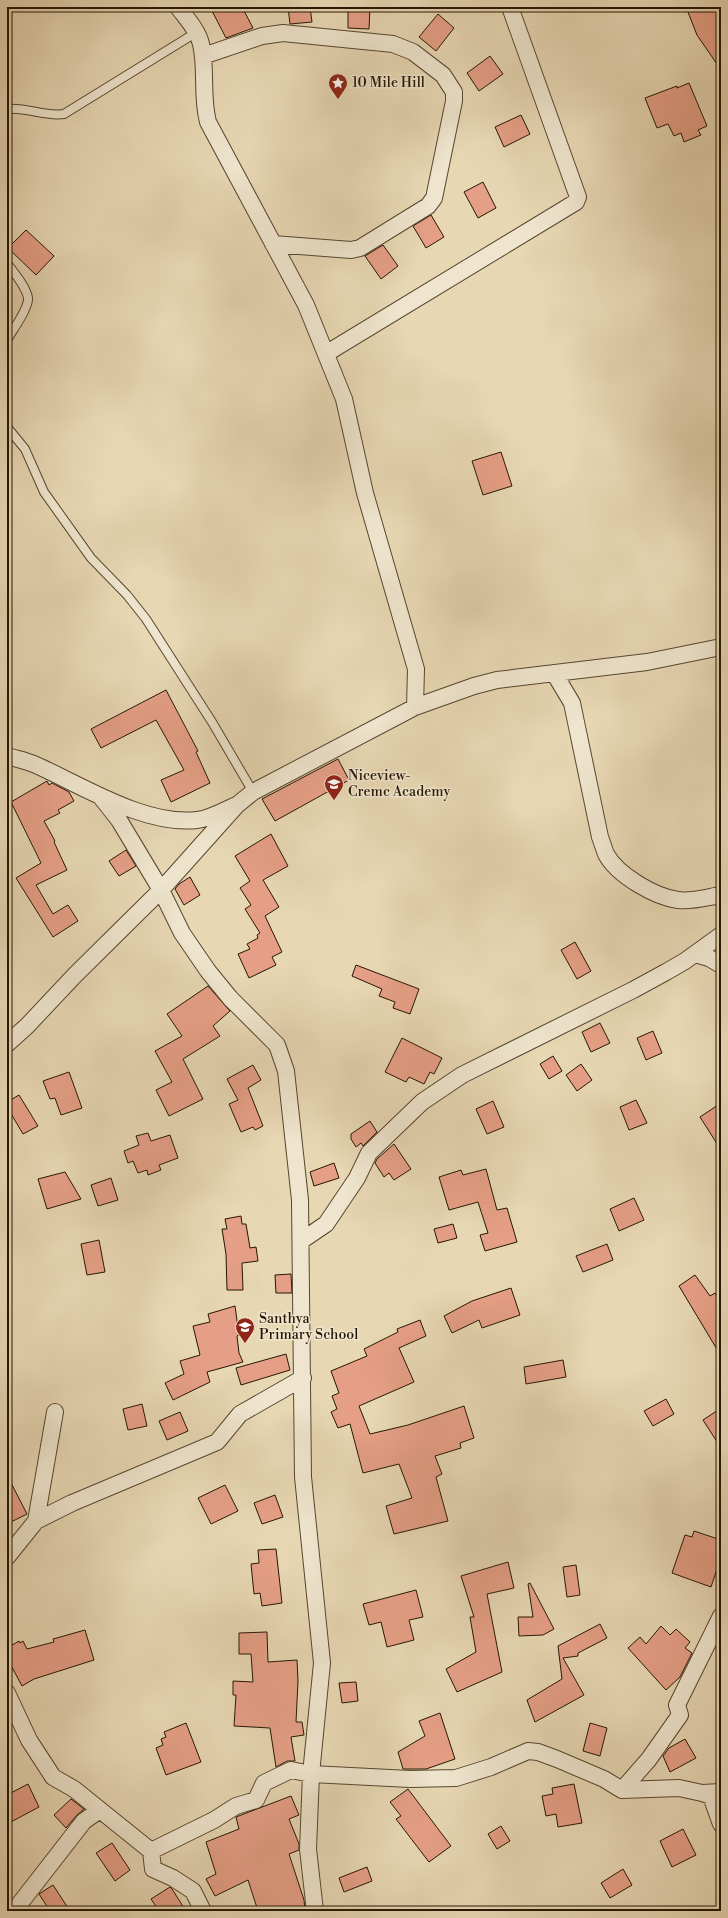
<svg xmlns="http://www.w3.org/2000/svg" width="728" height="1918" font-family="'Libre Bodoni',serif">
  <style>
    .building { fill: #e59f86; stroke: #261603 }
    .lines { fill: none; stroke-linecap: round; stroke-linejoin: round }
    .service-casing { stroke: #56462f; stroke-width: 10 }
    .minor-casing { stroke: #56462f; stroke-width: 18 }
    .service { stroke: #efe5ce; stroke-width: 8 }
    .minor { stroke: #efe5ce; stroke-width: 16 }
    .labels { text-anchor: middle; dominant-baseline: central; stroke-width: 3; stroke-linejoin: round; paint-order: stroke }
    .poi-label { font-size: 14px; fill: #261603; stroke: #efe5ce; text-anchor: start }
  </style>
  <rect width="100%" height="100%" fill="#e7d7b3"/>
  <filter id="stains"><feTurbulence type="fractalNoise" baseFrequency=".005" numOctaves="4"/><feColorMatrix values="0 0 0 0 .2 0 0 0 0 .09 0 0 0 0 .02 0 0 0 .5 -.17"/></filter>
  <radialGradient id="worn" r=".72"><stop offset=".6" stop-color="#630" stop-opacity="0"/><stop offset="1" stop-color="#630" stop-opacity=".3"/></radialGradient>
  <!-- building -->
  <path class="building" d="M 210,7 L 242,7 L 253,28 L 226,38 Z
    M 288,7 L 310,7 L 312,22 L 290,24 Z
    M 348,7 L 370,7 L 369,29 L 348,28 Z
    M 686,7 L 721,7 L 721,70 L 697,35 Z
    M 438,14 L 454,28 L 436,51 L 419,37 Z
    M 490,56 L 503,74 L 479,91 L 467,73 Z
    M 689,83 L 707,126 L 698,130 L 701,135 L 684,142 L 681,133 L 674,136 L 668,124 L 657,128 L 645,98 L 677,86 L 677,88 Z
    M 521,115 L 530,134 L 504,147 L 495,127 Z
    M 483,182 L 496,208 L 478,218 L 464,192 Z
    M 431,215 L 444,237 L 426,248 L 413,226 Z
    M 26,230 L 54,256 L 36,275 L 8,248 Z
    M 383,245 L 398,266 L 381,279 L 365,256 Z
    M 501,452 L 512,486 L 483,495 L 472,461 Z
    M 166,690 L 198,751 L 196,752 L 210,783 L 171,802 L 161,780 L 184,770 L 156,720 L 101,748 L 91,729 Z
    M 338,759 L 349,780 L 275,821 L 262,799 Z
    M 47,781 L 49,785 L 52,783 L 69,792 L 74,801 L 58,810 L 60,813 L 44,821 L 55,841 L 54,842 L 67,870 L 36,885 L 53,914 L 68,905 L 78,921 L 53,937 L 16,878 L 41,863 L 11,802 Z
    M 271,834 L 288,866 L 263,880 L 279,907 L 265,916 L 282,952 L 272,957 L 276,965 L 249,978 L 238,954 L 250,949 L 247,944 L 258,938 L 257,935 L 260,933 L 245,909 L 251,905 L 240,888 L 250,881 L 235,856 Z
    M 126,850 L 136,866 L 119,876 L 109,861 Z
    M 190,877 L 200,895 L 184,905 L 175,889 L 179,884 Z
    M 575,942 L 591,971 L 577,979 L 561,950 Z
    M 356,965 L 419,989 L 410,1014 L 393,1008 L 395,1002 L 379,996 L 382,989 L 352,976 Z
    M 208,986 L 230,1011 L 213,1026 L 220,1036 L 183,1059 L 203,1099 L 169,1116 L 156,1090 L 172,1082 L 155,1051 L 182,1036 L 167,1014 Z
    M 600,1023 L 610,1043 L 591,1052 L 582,1032 Z
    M 653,1031 L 662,1053 L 646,1060 L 637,1038 Z
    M 402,1038 L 442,1058 L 434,1074 L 430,1072 L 424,1084 L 409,1077 L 406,1082 L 385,1072 Z
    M 553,1056 L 562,1071 L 549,1079 L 540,1064 Z
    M 581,1064 L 592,1080 L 577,1091 L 566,1075 Z
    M 253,1065 L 261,1080 L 248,1088 L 263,1126 L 255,1130 L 253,1127 L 241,1132 L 229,1104 L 238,1100 L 227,1079 Z
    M 69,1072 L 82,1108 L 61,1115 L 55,1098 L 50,1099 L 43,1081 Z
    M 19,1095 L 38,1126 L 23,1134 L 7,1107 L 7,1102 Z
    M 636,1100 L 647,1123 L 629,1130 L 620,1107 Z
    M 493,1101 L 504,1127 L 487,1134 L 476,1109 Z
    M 721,1103 L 721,1150 L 700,1117 Z
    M 370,1121 L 377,1132 L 363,1146 L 361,1143 L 356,1147 L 351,1139 L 351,1134 Z
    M 148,1133 L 151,1141 L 170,1135 L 178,1158 L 159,1165 L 161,1170 L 148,1175 L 147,1170 L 138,1173 L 133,1161 L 128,1163 L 124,1151 L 139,1145 L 136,1136 Z
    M 394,1144 L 411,1169 L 394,1180 L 389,1173 L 384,1177 L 375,1163 L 377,1159 Z
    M 334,1163 L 339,1178 L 314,1186 L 310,1172 Z
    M 486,1169 L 497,1210 L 507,1208 L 517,1242 L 485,1251 L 480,1235 L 488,1233 L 478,1202 L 449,1210 L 439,1177 L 461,1170 L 463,1175 Z
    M 65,1172 L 81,1199 L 47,1209 L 38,1179 Z
    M 111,1178 L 118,1200 L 98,1206 L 91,1185 Z
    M 634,1198 L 644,1220 L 619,1231 L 610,1209 Z
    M 241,1216 L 242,1224 L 246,1224 L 250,1248 L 256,1247 L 258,1261 L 242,1263 L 243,1290 L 227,1290 L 226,1254 L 222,1229 L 227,1229 L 225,1219 Z
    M 453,1224 L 457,1238 L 438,1243 L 434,1229 Z
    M 99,1240 L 105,1272 L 87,1275 L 81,1244 Z
    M 607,1244 L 613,1260 L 583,1272 L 576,1256 Z
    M 291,1274 L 292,1293 L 276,1293 L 275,1275 Z
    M 695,1275 L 710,1296 L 715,1293 L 721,1304 L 721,1356 L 679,1286 Z
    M 511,1288 L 520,1315 L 482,1328 L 479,1320 L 452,1333 L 444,1316 L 472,1301 Z
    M 235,1306 L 239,1335 L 237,1336 L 239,1353 L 243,1362 L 207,1372 L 210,1382 L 173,1400 L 165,1383 L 184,1374 L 180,1361 L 200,1355 L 193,1326 L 210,1322 L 208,1314 Z
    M 420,1320 L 426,1336 L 399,1348 L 414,1382 L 359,1406 L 370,1434 L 408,1425 L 464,1406 L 474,1438 L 460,1443 L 461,1448 L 435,1456 L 442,1474 L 436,1477 L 448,1521 L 394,1534 L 386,1506 L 412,1498 L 399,1464 L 363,1473 L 350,1424 L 338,1428 L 331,1412 L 337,1409 L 332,1396 L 339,1393 L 331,1371 L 367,1356 L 364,1349 L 398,1332 L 397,1329 Z
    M 286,1354 L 290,1370 L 241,1385 L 236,1368 Z
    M 563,1360 L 566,1377 L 526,1384 L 524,1367 Z
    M 666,1399 L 674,1414 L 653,1426 L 644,1411 Z
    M 142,1404 L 147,1426 L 128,1430 L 123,1409 Z
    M 721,1408 L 721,1448 L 703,1420 Z
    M 180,1412 L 188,1431 L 167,1440 L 159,1421 Z
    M 7,1475 L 27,1514 L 7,1524 Z
    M 225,1485 L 238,1511 L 211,1524 L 198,1498 Z
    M 275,1495 L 283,1517 L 262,1524 L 254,1503 Z
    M 694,1531 L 721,1540 L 721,1557 L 711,1587 L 672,1573 L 685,1535 L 692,1537 Z
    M 276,1549 L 282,1603 L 262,1606 L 260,1593 L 254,1594 L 251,1564 L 259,1563 L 258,1550 Z
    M 508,1562 L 514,1588 L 487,1594 L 502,1672 L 457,1692 L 446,1669 L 476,1652 L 470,1617 L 474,1617 L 461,1576 Z
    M 576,1565 L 580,1595 L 567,1597 L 563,1567 Z
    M 530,1583 L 554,1629 L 543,1635 L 519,1636 L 518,1617 L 533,1617 L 528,1584 Z
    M 416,1590 L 423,1617 L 409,1620 L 414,1640 L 387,1647 L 381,1622 L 369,1625 L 363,1604 Z
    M 600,1624 L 607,1638 L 578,1653 L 578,1656 L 563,1658 L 584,1695 L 535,1722 L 527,1700 L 562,1679 L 558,1646 Z
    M 661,1626 L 670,1635 L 676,1629 L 690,1642 L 685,1648 L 692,1653 L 680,1677 L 666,1690 L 628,1648 L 640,1637 L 646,1644 Z
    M 85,1630 L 94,1660 L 34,1679 L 22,1686 L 7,1658 L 7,1648 L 19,1641 L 20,1643 L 23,1641 L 27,1649 L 54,1642 L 53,1639 Z
    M 267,1632 L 268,1662 L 297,1660 L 298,1681 L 296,1722 L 302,1722 L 304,1735 L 291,1737 L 295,1761 L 287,1761 L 276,1767 L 270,1728 L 234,1726 L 236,1695 L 233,1695 L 233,1681 L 253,1682 L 251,1654 L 239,1654 L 239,1633 Z
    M 356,1682 L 358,1701 L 342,1703 L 339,1683 Z
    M 440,1713 L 455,1759 L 426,1769 L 403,1769 L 398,1752 L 425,1736 L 419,1721 Z
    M 186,1723 L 201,1762 L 166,1775 L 156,1748 L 163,1745 L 161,1739 L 166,1737 L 164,1732 Z
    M 590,1723 L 607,1728 L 600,1756 L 583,1751 Z
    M 685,1739 L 696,1758 L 670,1772 L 663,1756 L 669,1748 Z
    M 28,1784 L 39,1807 L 7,1824 L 7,1795 Z
    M 574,1784 L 582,1823 L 558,1827 L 556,1814 L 546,1816 L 542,1796 L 553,1794 L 552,1788 Z
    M 408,1789 L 451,1846 L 429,1862 L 396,1819 L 401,1816 L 390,1802 Z
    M 291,1796 L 299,1815 L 289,1819 L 299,1844 L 299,1850 L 289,1854 L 304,1900 L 305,1911 L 258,1911 L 248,1880 L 215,1896 L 206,1879 L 216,1874 L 206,1842 L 239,1829 L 236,1817 Z
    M 71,1799 L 84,1809 L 77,1815 L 66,1828 L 54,1815 Z
    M 501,1826 L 510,1841 L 497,1849 L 488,1834 Z
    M 683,1829 L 696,1855 L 672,1867 L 660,1841 Z
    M 112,1843 L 130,1870 L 115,1881 L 96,1853 Z
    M 367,1867 L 372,1881 L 344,1892 L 339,1878 Z
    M 623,1869 L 632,1885 L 610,1898 L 601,1883 Z
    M 53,1885 L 70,1911 L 50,1911 L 39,1894 Z
    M 170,1887 L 172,1889 L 186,1911 L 159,1911 L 151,1899 Z"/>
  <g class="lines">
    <defs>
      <path id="service" d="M 7,109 C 27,107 45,117 64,114 L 197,32
        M 7,263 C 14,273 26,286 28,298 C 29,308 12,331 7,340
        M 7,427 L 25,449 L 44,492 L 91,558 L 127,595 L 146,619 L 212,722 L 253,792"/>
      <path id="minor" d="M 178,7 C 186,18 198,30 201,44 C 207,70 201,96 208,122 L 306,305 L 344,399 L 365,493 L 416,669 L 415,707
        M 203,56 L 262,36 L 283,33 L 393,44 L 413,52 L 443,75 L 454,92 L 454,101 L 434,198 L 428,206 L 360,248 L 351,250 L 273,244
        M 327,353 L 576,202 L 578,197 L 510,7
        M 554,673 L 572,703 L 600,837 C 602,842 604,849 606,854 C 617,875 655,897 678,900 C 691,902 708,897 721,895
        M 7,756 C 17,759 27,761 36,765 C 83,786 145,826 197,820 C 209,819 223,811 234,806
        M 100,796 L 119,820 L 161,890 L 182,933 L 208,971 L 230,998 L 277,1045 L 286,1071 L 300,1200 L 303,1477 L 322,1663 L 311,1774 L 308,1849 L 315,1911
        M 695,954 L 709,958 L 721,965
        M 7,1044 L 27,1026 L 75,975 L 161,890 L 237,805 L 253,792 L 415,707 L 474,686 L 497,680 L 647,662 L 721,647
        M 301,1241 L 326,1224 L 357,1178 L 369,1153 L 422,1102 L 462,1075 L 633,990 L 666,972 L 685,961 L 721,935
        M 36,1521 L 72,1503 L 217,1442 L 240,1414 L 303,1378
        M 7,1557 L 36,1521 L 55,1412
        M 7,1693 L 29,1740 L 53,1777 L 74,1789 L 151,1851 L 153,1869 L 173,1878 L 193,1891 L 203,1911
        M 622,1790 L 649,1759 L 680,1715 L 677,1705 L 721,1616
        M 702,1793 L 711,1796 L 721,1824
        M 151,1851 L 214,1820 L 236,1806 L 256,1800 L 264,1783 L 291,1770 L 311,1774 L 410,1779 L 456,1778 L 491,1767 L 528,1751 L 538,1752 L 557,1759 L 604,1779 L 622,1790 L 679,1788 L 702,1793 L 721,1792
        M 14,1911 L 84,1821 L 100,1810"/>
    </defs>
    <!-- service casing -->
    <use href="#service" class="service-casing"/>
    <!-- minor casing -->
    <use href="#minor" class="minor-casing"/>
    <!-- service -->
    <use href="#service" class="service"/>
    <!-- minor -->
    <use href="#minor" class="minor"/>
  </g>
  <!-- icons -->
  <defs>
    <symbol id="sight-pin" viewBox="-11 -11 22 30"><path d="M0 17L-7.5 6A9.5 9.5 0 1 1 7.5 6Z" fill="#8f2418" stroke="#efe5ce"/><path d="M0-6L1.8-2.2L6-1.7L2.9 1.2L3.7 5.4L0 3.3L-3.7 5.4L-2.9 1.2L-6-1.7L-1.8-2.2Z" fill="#fff"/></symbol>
    <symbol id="school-pin" viewBox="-11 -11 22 30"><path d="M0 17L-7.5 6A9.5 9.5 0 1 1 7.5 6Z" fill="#8f2418" stroke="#efe5ce"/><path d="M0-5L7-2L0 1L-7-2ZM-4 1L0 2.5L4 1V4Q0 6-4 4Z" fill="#fff"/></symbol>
  </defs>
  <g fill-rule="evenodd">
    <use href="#sight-pin" x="327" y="72" width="22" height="30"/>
    <use href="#school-pin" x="323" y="773" width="22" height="30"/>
    <use href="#school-pin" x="234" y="1316" width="22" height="30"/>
  </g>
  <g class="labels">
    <!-- poi labels -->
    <g class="poi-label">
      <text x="352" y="83">10 Mile Hill</text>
      <text x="348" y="776">Niceview-<tspan x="348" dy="16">Cremc Academy</tspan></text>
      <text x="259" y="1319">Santhya<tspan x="259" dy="16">Primary School</tspan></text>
    </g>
  </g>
  <!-- margin -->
  <rect width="728" height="1918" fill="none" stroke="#e7d7b3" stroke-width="24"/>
  <rect x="8" y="8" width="712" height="1902" fill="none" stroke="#261603" stroke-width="2"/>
  <rect x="12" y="12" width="704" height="1894" fill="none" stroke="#261603"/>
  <rect width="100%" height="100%" filter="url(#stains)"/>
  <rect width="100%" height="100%" fill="url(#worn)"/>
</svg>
